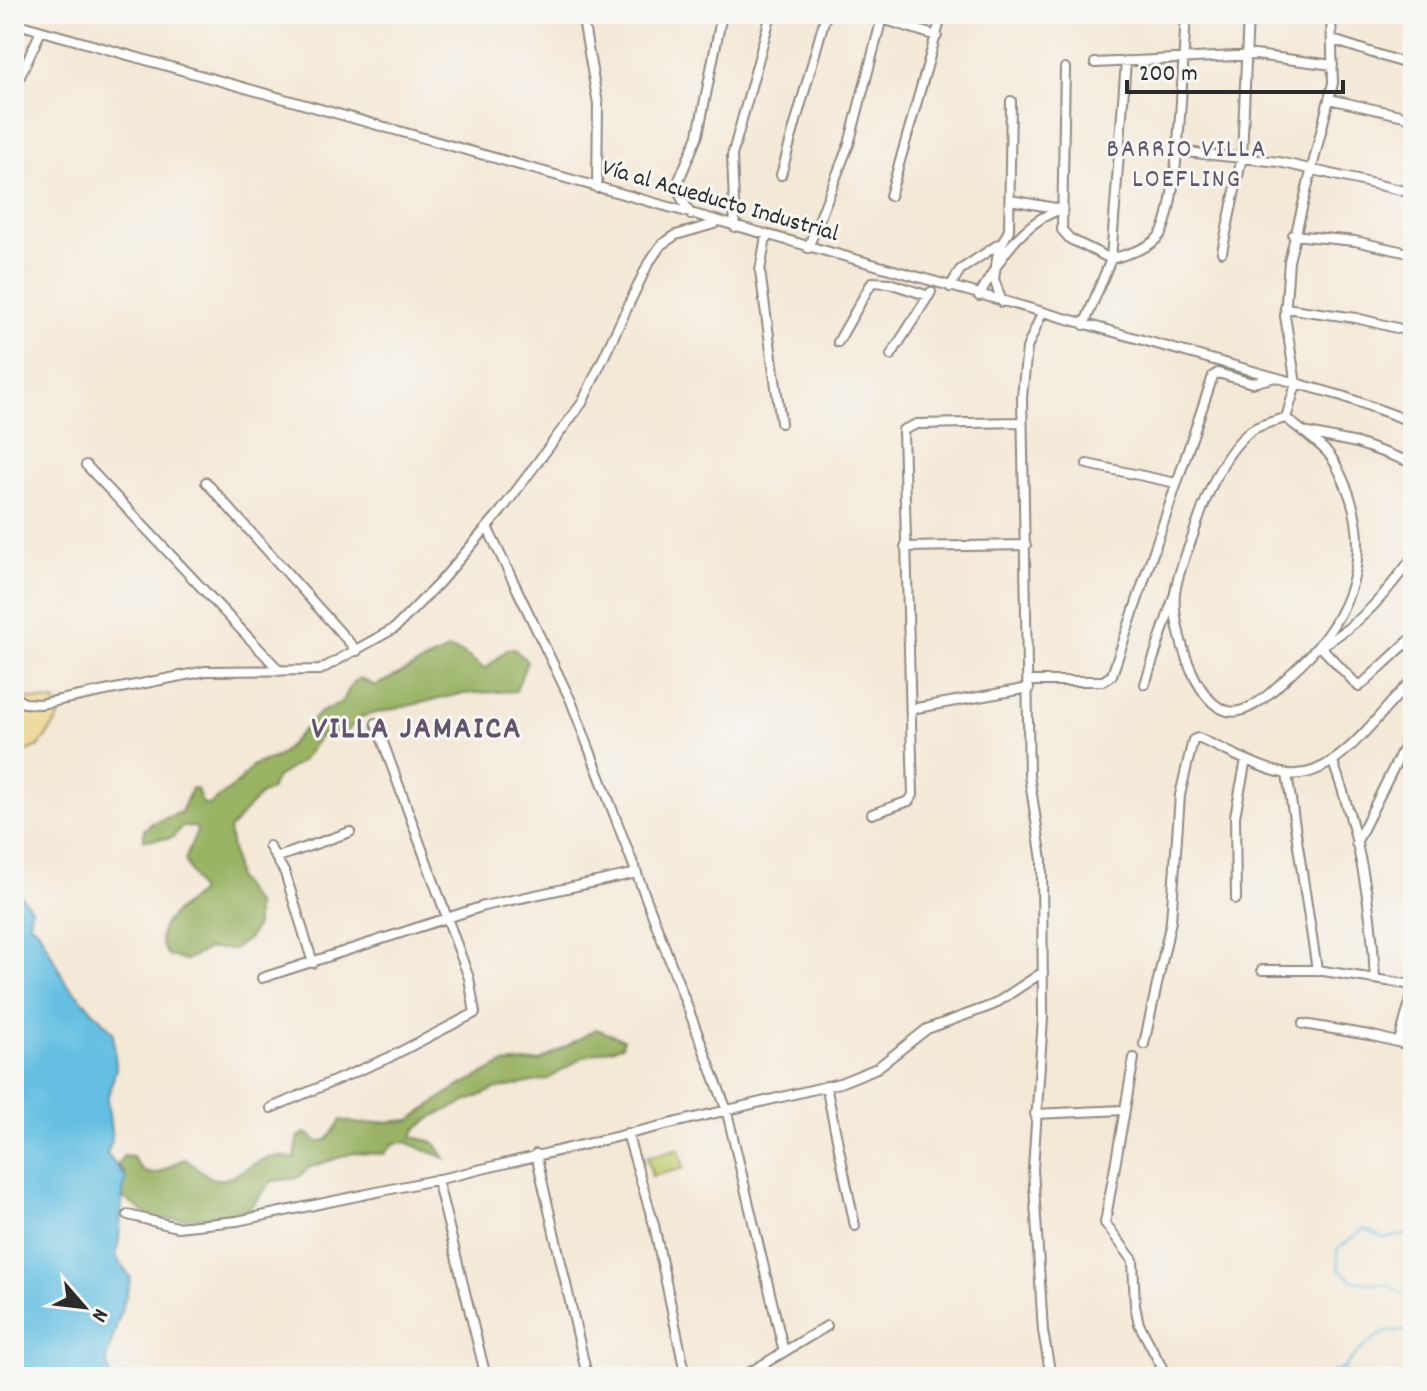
<svg xmlns="http://www.w3.org/2000/svg" width="1427" height="1391" font-family="Dekko,sans-serif">
  <style>
    .green { fill: #c2cf71; stroke: #767d4e; stroke-width: 2 }
    .forest { fill: #99b263; stroke: #626e47; stroke-width: 2 }
    .sand { fill: #eeda9e; stroke: #8c8264; stroke-width: 2 }
    .water { fill: #65bfe2; stroke: #487586; stroke-width: 2 }
    .lines { fill: none; stroke-linecap: round; stroke-linejoin: round }
    .stream { stroke: #65bfe2; stroke-width: 2 }
    .minor-casing { stroke: #908a80; stroke-width: 12 }
    .minor { stroke: #fff; stroke-width: 8 }
    .labels { text-anchor: middle; dominant-baseline: central; stroke-width: 6; stroke-linejoin: round; paint-order: stroke }
    .street-label { font-size: 24px; fill: #2b2b2b; stroke: #f6f6f2 }
    .neighbourhood-label { font-size: 26px; letter-spacing: 2px; fill: #63546c; stroke: #f6f6f2 }
    .district-label { font-size: 32px; font-weight: bold; letter-spacing: 2px; fill: #63546c; stroke: #f6f6f2 }
  </style>
  <rect width="100%" height="100%" fill="#f6f6f2"/>
  <filter id="ink" filterUnits="userSpaceOnUse"><feTurbulence type="fractalNoise" baseFrequency=".0125" numOctaves="2"/><feDisplacementMap in="SourceGraphic" scale="16" xChannelSelector="R" yChannelSelector="G"/><feConvolveMatrix kernelMatrix="1 2 1 2 8 2 1 2 1" color-interpolation-filters="sRGB"/></filter>
  <filter id="wash" filterUnits="userSpaceOnUse"><feTurbulence type="fractalNoise" baseFrequency=".006" numOctaves="4" result="noise"/><feDisplacementMap in="SourceGraphic" scale="32" xChannelSelector="R" yChannelSelector="G"/><feGaussianBlur stdDeviation="1.8" result="paint"/><feColorMatrix in="noise" values="0 0 0 0 0 0 0 0 0 0 0 0 0 0 0 0 0 1.4 0 .05"/><feComposite in="paint" operator="in"/></filter>
  <g filter="url(#wash)">
    <rect width="100%" height="100%" fill="#f4e8d6"/>
    <!-- green -->
    <path class="green" d="M 679,1149 L 684,1168 L 652,1176 L 647,1157 Z"/>
    <!-- forest -->
    <path class="forest" d="M 449,649 L 463,653 L 485,669 L 507,650 L 514,649 L 527,661 L 516,691 L 460,694 L 363,716 L 345,733 L 331,732 L 320,737 L 302,761 L 277,777 L 270,790 L 260,795 L 229,830 L 237,879 L 256,905 L 256,925 L 249,938 L 234,949 L 208,949 L 184,961 L 168,955 C 144,927 186,905 200,892 L 185,860 L 197,830 L 195,827 L 182,827 L 172,838 L 144,840 L 144,830 L 152,823 L 181,812 L 192,788 L 197,789 L 202,803 L 209,805 L 239,782 L 253,765 L 279,756 L 319,713 L 342,702 L 353,682 L 360,678 L 375,686 Z
      M 596,1029 L 623,1039 L 622,1046 L 585,1056 L 548,1079 L 493,1090 L 434,1116 L 415,1130 L 412,1137 L 434,1142 L 445,1158 L 406,1142 L 393,1144 L 384,1154 L 353,1153 L 310,1167 L 297,1178 L 272,1181 L 248,1210 L 207,1217 L 156,1220 L 122,1197 L 125,1174 L 118,1165 L 123,1156 L 133,1157 C 151,1190 164,1165 185,1159 C 194,1164 203,1174 212,1178 C 237,1187 258,1146 295,1159 L 298,1137 L 306,1133 L 319,1142 L 328,1139 L 341,1120 L 360,1124 L 410,1120 L 454,1089 L 503,1064 L 540,1061 Z"/>
    <!-- sand -->
    <path class="sand" d="M 14,697 L 56,702 L 59,718 L 39,746 L 14,757 Z"/>
    <!-- water -->
    <path class="water" d="M 14,888 L 31,908 L 29,923 L 39,931 L 66,983 L 113,1032 L 116,1069 L 107,1099 L 112,1140 L 107,1154 L 126,1178 C 119,1204 122,1231 116,1257 L 131,1279 L 106,1360 L 111,1377 L 14,1377 Z"/>
    <g class="lines">
      <!-- stream -->
      <path class="stream" d="M 1413,1234 L 1384,1238 L 1364,1229 L 1337,1249 L 1339,1270 L 1354,1281 L 1389,1285 L 1413,1301
        M 1343,1369 C 1357,1352 1388,1318 1413,1335
        M 1333,1377 L 1332,1371 L 1343,1369 L 1351,1377"/>
    </g>
  </g>
  <g filter="url(#ink)">
    <g class="lines">
      <defs>
        <path id="minor" d="M 582,14 L 598,104 L 597,188
          M 866,14 L 937,36
          M 14,23 L 1342,396 L 1413,422
          M 1333,40 L 1413,66
          M 1095,63 L 1255,55 L 1333,65
          M 1065,68 L 1062,230 L 1070,239 L 1111,259 C 1127,254 1150,249 1160,235 C 1179,209 1183,55 1186,14
          M 14,89 L 41,31
          M 1329,99 L 1413,118
          M 1176,151 L 1279,162 L 1413,193
          M 781,175 L 826,14
          M 890,196 L 942,14
          M 1010,200 L 1061,209
          M 691,215 L 681,197 L 679,180 L 698,135 L 722,14
          M 735,227 L 732,156 L 771,14
          M 1293,235 L 1355,241 L 1413,254
          M 766,236 L 760,271 L 781,423
          M 808,248 L 849,144 L 883,14
          M 1222,252 L 1242,157 L 1248,14
          M 950,287 L 960,270 L 999,244
          M 979,296 C 999,259 1021,223 1061,209
          M 1002,302 L 994,279 L 998,252 L 1009,230 L 1011,101
          M 1285,308 L 1356,318 L 1413,332
          M 1042,313 L 1027,348 L 1022,397 L 1029,775 L 1042,860 L 1043,1018 L 1033,1169 L 1043,1331 L 1051,1377
          M 1084,325 L 1111,259 L 1126,61
          M 1407,331 L 1413,310
          M 838,342 L 872,282 L 889,283 L 929,296
          M 891,355 L 931,292
          M 1286,418 C 1299,429 1316,440 1328,453 C 1336,462 1340,473 1345,484 C 1374,551 1352,616 1300,665 C 1284,679 1264,703 1243,710 C 1198,726 1171,623 1175,593 C 1177,576 1185,557 1191,541 C 1203,506 1220,453 1252,430 C 1261,424 1275,421 1286,418 Z
          M 1286,418 L 1296,384 L 1285,316 L 1289,261 L 1333,83 L 1331,14
          M 1303,432 L 1357,443 L 1413,463
          M 1087,464 L 1176,483
          M 86,465 L 280,671
          M 206,482 L 357,651
          M 487,527 L 571,701 L 726,1108 L 784,1352
          M 905,547 L 1026,545
          M 1413,557 C 1385,594 1362,624 1320,646 L 1359,687 L 1413,637
          M 1029,681 L 1103,681 L 1112,675 L 1213,376 L 1218,373 L 1252,383 L 1272,378
          M 1145,684 L 1174,596
          M 14,697 L 24,703 L 40,704 L 206,671 L 320,670 L 395,628 L 440,582 L 501,511 L 582,403 L 648,264 L 661,245 L 676,235 L 714,224
          M 911,709 L 1029,688
          M 1333,762 C 1358,831 1372,906 1375,979
          M 1287,774 L 1317,970
          M 872,814 L 909,801 L 913,795 L 903,430 L 917,424 L 1022,422
          M 1356,843 L 1413,729
          M 269,846 L 285,873 L 313,963
          M 278,857 L 350,832
          M 1236,899 L 1235,816 L 1246,760
          M 1262,970 L 1317,970 L 1413,985
          M 262,978 L 484,906 L 637,873
          M 1303,1024 L 1369,1035 L 1413,1046
          M 1399,1042 L 1413,991
          M 1144,1044 L 1171,921 L 1180,795 L 1193,740 L 1198,738 C 1224,749 1250,764 1278,772 C 1333,789 1376,713 1413,680
          M 1134,1058 L 1105,1223 L 1133,1260 L 1135,1306 L 1139,1324 L 1167,1377
          M 826,1086 L 855,1226
          M 271,1108 L 388,1058 L 475,1013 L 469,978 L 376,723
          M 1035,1114 L 1124,1110
          M 627,1133 L 654,1225 L 686,1377
          M 536,1154 L 586,1371
          M 437,1179 L 486,1377
          M 128,1215 L 177,1227 L 237,1221 L 449,1177 L 840,1083 L 877,1068 L 927,1029 L 993,1005 L 1043,972
          M 742,1377 L 827,1326"/>
      </defs>
      <!-- minor casing -->
      <use href="#minor" class="minor-casing"/>
      <!-- minor -->
      <use href="#minor" class="minor"/>
    </g>
  </g>
  <g class="labels">
    <!-- street labels -->
    <g class="street-label">
      <text transform="translate(720 202) rotate(16)">Vía al Acueducto Industrial</text>
    </g>
    <!-- neighbourhood labels -->
    <g class="neighbourhood-label">
      <text x="1187" y="150">BARRIO VILLA<tspan x="1187" dy="30">LOEFLING</tspan></text>
    </g>
    <!-- district labels -->
    <g class="district-label">
      <text x="417" y="731">VILLA JAMAICA</text>
    </g>
  </g>
  <!-- margin -->
  <rect width="1427" height="1391" fill="none" stroke="#f6f6f2" stroke-width="48"/>
  <!-- north arrow -->
  <g transform="translate(84 1307) rotate(118)" stroke="#f6f6f2" stroke-width="6" paint-order="stroke">
  <path d="M0-6L14 30L0 20L-14 30Z" fill="#2b2b2b"/>
  <text y="-12" font-size="22" font-weight="bold" text-anchor="middle" fill="#2b2b2b">N</text>
  </g>
  <!-- scale -->
  <path d="M1127 80v12h216v-12" fill="none" stroke="#2b2b2b" stroke-width="4"/>
  <text x="1139" y="80" font-size="24" fill="#2b2b2b" stroke="#f6f6f2" stroke-width="6" paint-order="stroke">200 m</text>
</svg>
